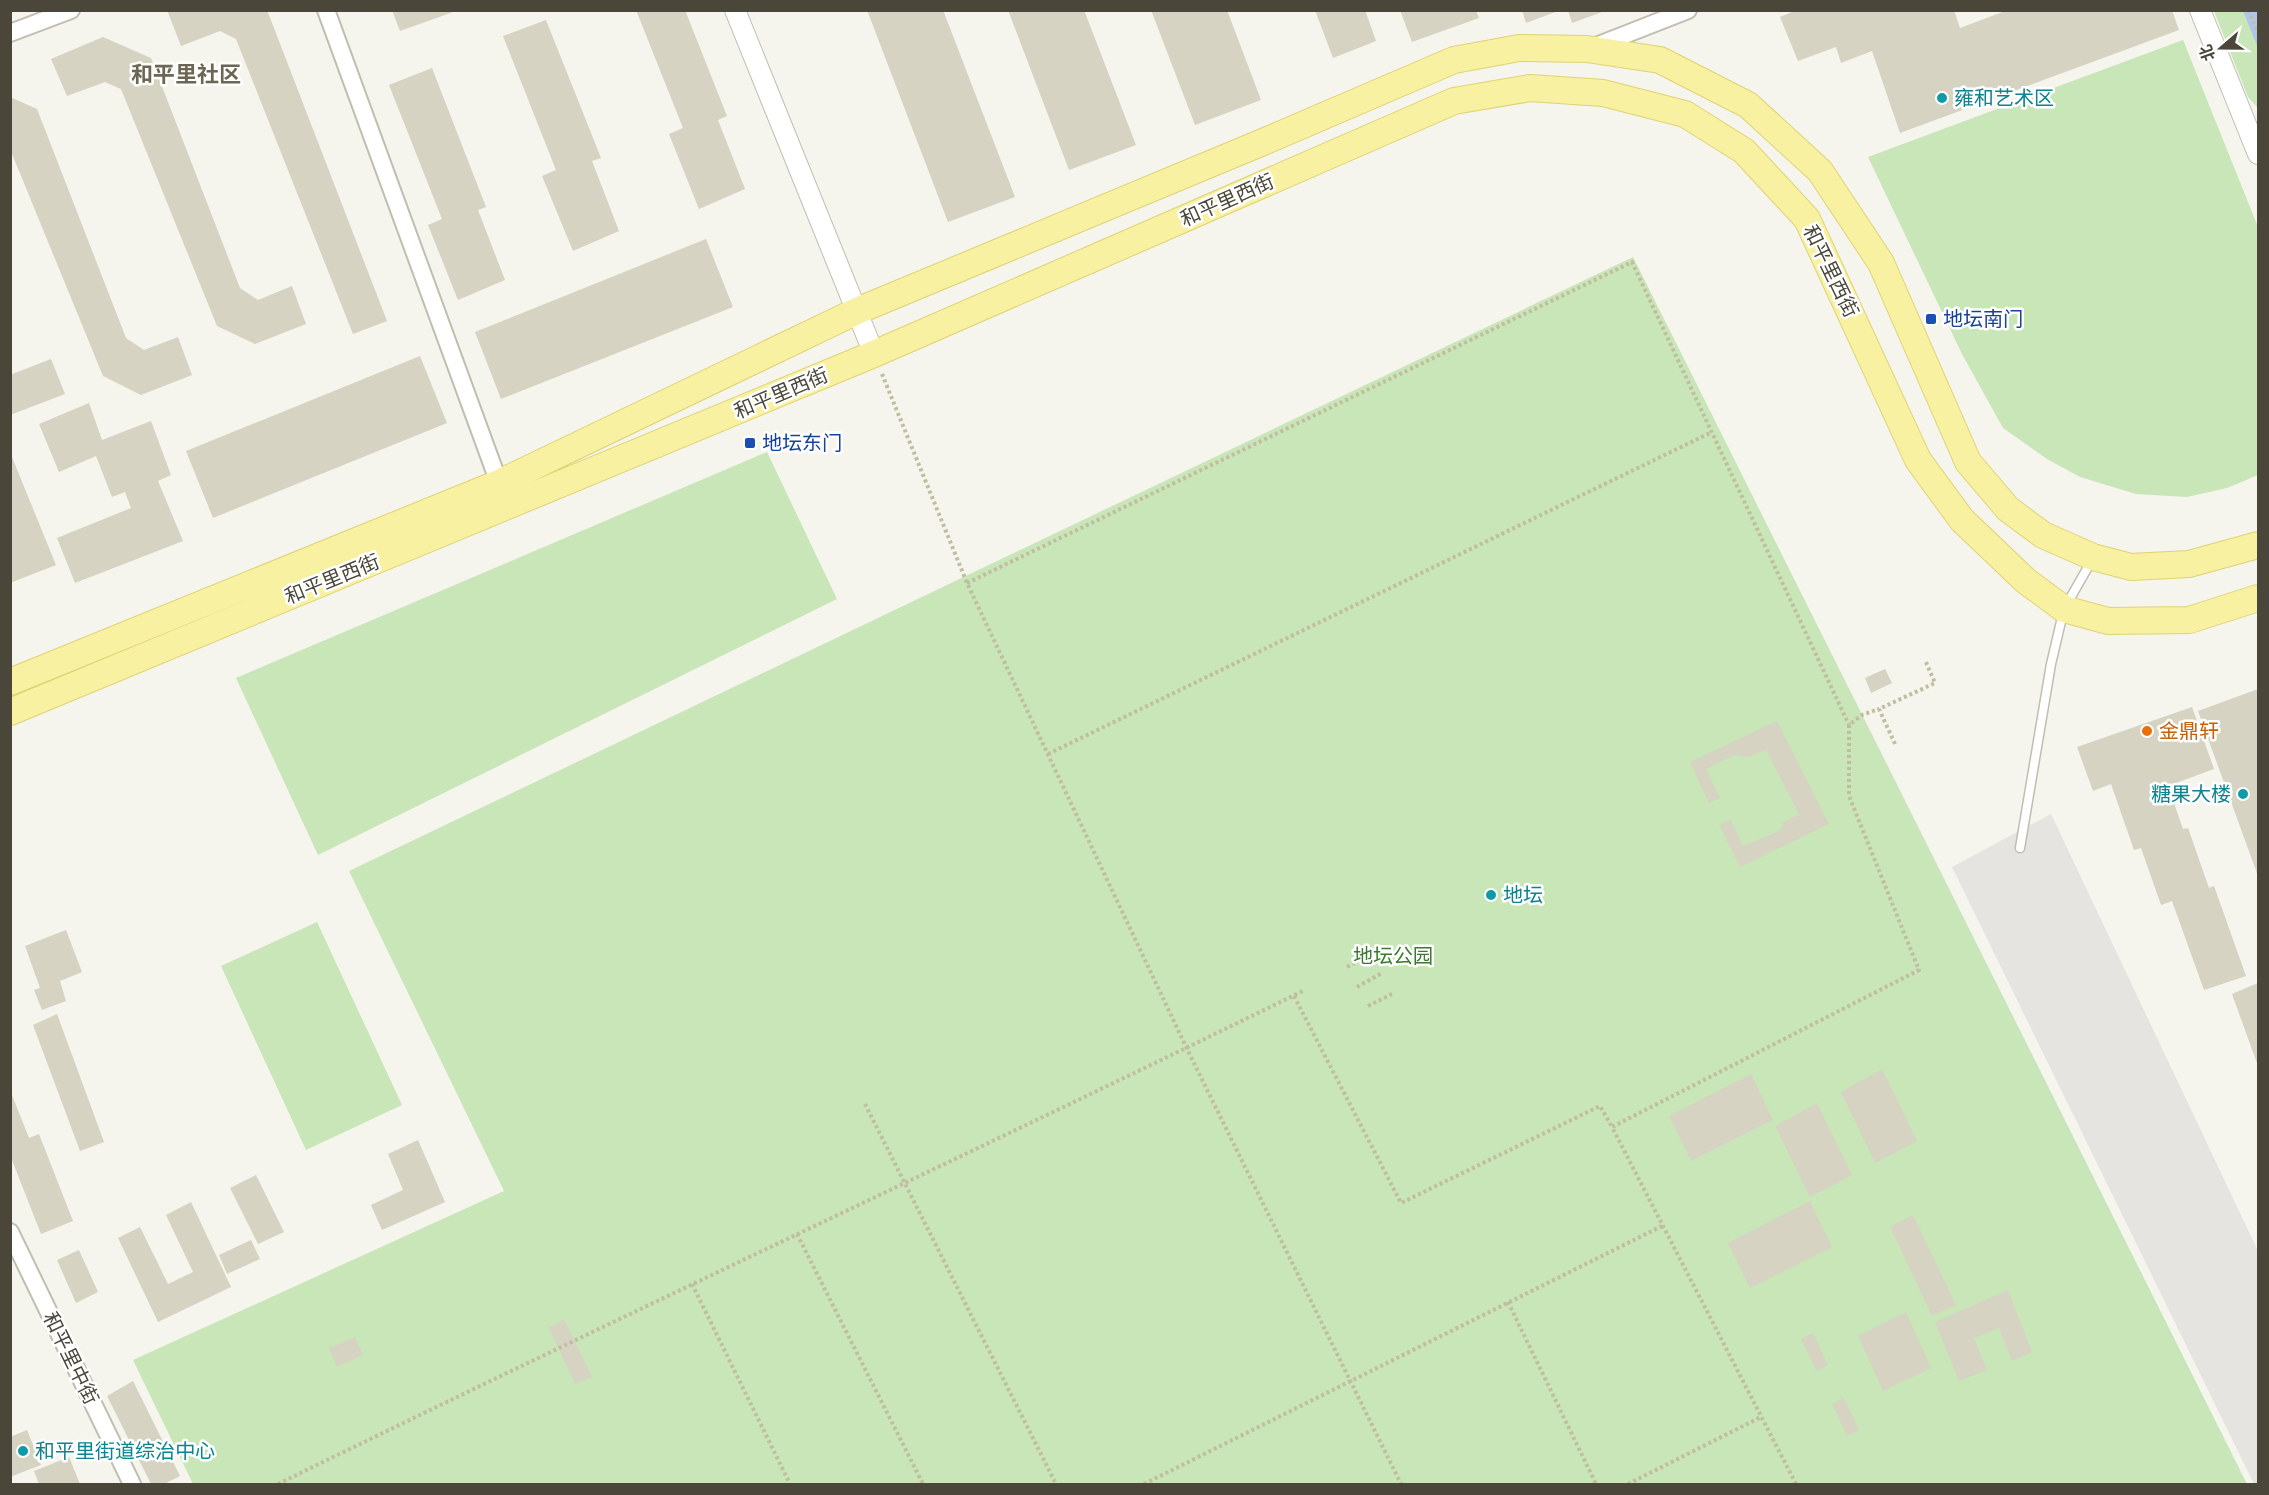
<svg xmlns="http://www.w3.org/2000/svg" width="2269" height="1495" font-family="'Work Sans','Noto Sans SC',sans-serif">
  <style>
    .green { fill: #c8e6b8 }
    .parking { fill: #e5e4e0 }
    .water { fill: #aec6ed }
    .building { fill: #d6d3c2 }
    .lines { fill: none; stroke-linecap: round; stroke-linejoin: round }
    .service-casing { stroke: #c1beaf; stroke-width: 11 }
    .minor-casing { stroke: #c1beaf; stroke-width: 20 }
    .tertiary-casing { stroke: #c1beaf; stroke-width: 22 }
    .primary-casing { stroke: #ded372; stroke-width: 28 }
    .path { stroke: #c1bda1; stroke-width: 4; stroke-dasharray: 3 3; stroke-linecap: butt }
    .service { stroke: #fff; stroke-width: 8 }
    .minor { stroke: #fff; stroke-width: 16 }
    .tertiary { stroke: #fff; stroke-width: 20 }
    .primary { stroke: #f8f1a2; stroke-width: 26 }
    .culture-dot { fill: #0f9aa8; stroke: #fff; stroke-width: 2 }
    .transit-dot { fill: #1a4fb4; stroke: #fff; stroke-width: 2 }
    .food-dot { fill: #e8710a; stroke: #fff; stroke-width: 2 }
    .labels { text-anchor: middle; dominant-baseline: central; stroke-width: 5; stroke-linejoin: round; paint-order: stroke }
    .culture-label { font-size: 20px; fill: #0d838f; stroke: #fff; text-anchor: start }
    .street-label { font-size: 20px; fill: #4a473a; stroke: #fff }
    .transit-label { font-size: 20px; fill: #164399; stroke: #fff; text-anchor: start }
    .food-label { font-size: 20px; fill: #c56008; stroke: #fff; text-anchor: start }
    .park-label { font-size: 20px; fill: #3d7930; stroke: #fff }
    .quarter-label { font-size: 22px; font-weight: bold; fill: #6c6752; stroke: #fff }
  </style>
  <rect width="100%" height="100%" fill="#f5f4ed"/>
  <!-- green -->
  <path class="green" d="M 2214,11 L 2258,11 L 2258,108 L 2248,97 Z
    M 2183,40 L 2258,227 L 2258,475 L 2227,488 L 2187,497 L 2136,494 L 2080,477 L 2047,459 L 2003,428 L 1962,354 L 1868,157 Z
    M 1633,257 L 2247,1484 L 193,1484 L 133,1360 L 504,1191 L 349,871 Z
    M 767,452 L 837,599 L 318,855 L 236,678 Z
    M 317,922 L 402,1105 L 306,1150 L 221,966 Z"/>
  <!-- parking -->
  <path class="parking" d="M 2051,814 L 2258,1251 L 2258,1484 L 2254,1484 L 1952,867 Z"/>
  <!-- water -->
  <path class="water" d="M 2243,11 L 2258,11 L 2258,48 Z"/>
  <!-- building -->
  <path class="building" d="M 167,10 L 267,10 L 387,321 L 353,334 L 236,39 L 220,31 L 181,46 Z
    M 392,10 L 456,10 L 456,11 L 400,31 Z
    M 636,10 L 685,10 L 727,116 L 718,120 L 745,189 L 699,209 L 669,134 L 683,128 Z
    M 867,10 L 943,10 L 1015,197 L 948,222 Z
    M 1008,10 L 1084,10 L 1136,145 L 1069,170 Z
    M 1151,10 L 1227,10 L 1261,100 L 1195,125 Z
    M 1315,10 L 1365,10 L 1376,41 L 1333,58 Z
    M 1400,10 L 1476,10 L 1479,18 L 1412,42 Z
    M 1522,10 L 1558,10 L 1558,11 L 1526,23 Z
    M 1568,10 L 1605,10 L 1605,11 L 1572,23 Z
    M 1797,10 L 1954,10 L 1960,28 L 2008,10 L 2172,10 L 2179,30 L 1900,133 L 1872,51 L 1841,63 L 1836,47 L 1798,61 L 1780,17 Z
    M 546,20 L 601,158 L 592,161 L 619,231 L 573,251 L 542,176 L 556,170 L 503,36 Z
    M 103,37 L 151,58 L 240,288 L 258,300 L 292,286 L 306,324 L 255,344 L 217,326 L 121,89 L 105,82 L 67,96 L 51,59 Z
    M 432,68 L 486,207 L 478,210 L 505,280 L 458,300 L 428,225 L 442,219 L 389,85 Z
    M 10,97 L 37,109 L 126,338 L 144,350 L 178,337 L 192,375 L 141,395 L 103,376 L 10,149 Z
    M 706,239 L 733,307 L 501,399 L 475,332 Z
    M 420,356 L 447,423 L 213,518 L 186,451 Z
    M 51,359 L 65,394 L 10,415 L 10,375 Z
    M 89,403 L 102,440 L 151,421 L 171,475 L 158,481 L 183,541 L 75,583 L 57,538 L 131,508 L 125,492 L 112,497 L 96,456 L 59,472 L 39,424 Z
    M 12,457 L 56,565 L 10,583 L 10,458 Z
    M 1885,669 L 1892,683 L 1871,693 L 1865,678 Z
    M 2258,689 L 2258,876 L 2198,711 Z
    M 2192,707 L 2214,769 L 2168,786 L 2183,829 L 2188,828 L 2209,888 L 2214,886 L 2246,976 L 2204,990 L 2172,901 L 2161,905 L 2141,848 L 2134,850 L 2111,784 L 2093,791 L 2077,747 Z
    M 1777,721 L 1829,824 L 1740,867 L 1719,825 L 1731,820 L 1743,846 L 1781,830 L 1783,822 L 1799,814 L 1766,750 L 1749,757 L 1735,755 L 1706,769 L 1720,798 L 1709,803 L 1690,762 Z
    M 66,930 L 82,972 L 60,981 L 66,1001 L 42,1010 L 34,990 L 40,988 L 25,946 Z
    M 2258,983 L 2258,1066 L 2232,994 Z
    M 57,1014 L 104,1142 L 80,1151 L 33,1025 Z
    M 1882,1069 L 1917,1141 L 1875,1163 L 1841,1092 Z
    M 1751,1074 L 1773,1120 L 1691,1161 L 1669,1116 Z
    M 10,1090 L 29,1138 L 39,1134 L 73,1221 L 41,1234 L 10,1155 Z
    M 1817,1103 L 1852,1175 L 1810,1197 L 1775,1126 Z
    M 418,1140 L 445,1202 L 382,1230 L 371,1205 L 403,1190 L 388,1154 Z
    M 256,1175 L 284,1232 L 258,1244 L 230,1188 Z
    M 1810,1201 L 1832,1247 L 1750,1288 L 1728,1243 Z
    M 191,1202 L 231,1287 L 158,1322 L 118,1238 L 140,1227 L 168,1284 L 193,1272 L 166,1215 Z
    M 1913,1215 L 1956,1305 L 1932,1316 L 1890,1227 Z
    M 251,1240 L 260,1259 L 227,1274 L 219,1255 Z
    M 79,1250 L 98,1292 L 76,1303 L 57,1260 Z
    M 2008,1290 L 2032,1352 L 2012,1361 L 1999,1328 L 1974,1338 L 1987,1370 L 1959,1381 L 1935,1322 Z
    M 1906,1312 L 1931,1368 L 1883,1391 L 1858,1336 Z
    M 564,1319 L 592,1377 L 575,1384 L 549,1328 Z
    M 1813,1333 L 1828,1365 L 1816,1371 L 1801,1339 Z
    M 355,1337 L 363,1355 L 337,1367 L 329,1348 Z
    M 133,1381 L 180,1476 L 164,1484 L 151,1484 L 107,1396 Z
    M 1844,1398 L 1859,1430 L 1847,1436 L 1832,1404 Z
    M 27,1430 L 41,1465 L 10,1477 L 10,1437 Z
    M 69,1457 L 80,1484 L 39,1484 L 34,1471 Z"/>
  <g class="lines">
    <defs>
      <path id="service" d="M 2020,848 L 2051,664 L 2064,609 L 2092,560"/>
      <path id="minor" d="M 326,10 L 499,483
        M 10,33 L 71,10
        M 1591,48 L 1688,10
        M 10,1232 L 132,1484"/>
      <path id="tertiary" d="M 735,10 L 874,354
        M 2200,10 L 2258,154"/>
      <path id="primary" d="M 10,682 L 499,483 L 857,311 L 1263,142 L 1454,60 L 1519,48 L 1587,49 L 1660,60 L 1748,105 L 1820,171 L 1881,263 L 1968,462 L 2008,509 L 2043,535 L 2093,557 L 2131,567 L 2189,564 L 2258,545
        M 10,712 L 874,354 L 1454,101 L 1530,88 L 1603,93 L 1685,114 L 1744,151 L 1807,219 L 1918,460 L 1962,520 L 2026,581 L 2064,609 L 2108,621 L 2189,620 L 2258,598"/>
    </defs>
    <!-- service casing -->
    <use href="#service" class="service-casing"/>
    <!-- minor casing -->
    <use href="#minor" class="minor-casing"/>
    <!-- tertiary casing -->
    <use href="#tertiary" class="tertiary-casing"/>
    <!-- primary casing -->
    <use href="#primary" class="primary-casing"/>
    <!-- path -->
    <path class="path" d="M 2249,10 L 2258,34
      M 882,374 L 967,583 L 1187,1049 L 1401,1484
      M 967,583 L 1632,262 L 1849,725
      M 1895,744 L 1879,709 L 1935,683 L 1925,660
      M 1048,754 L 1712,432
      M 1347,967 L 1372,954
      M 1357,987 L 1382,973
      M 1294,996 L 1401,1203 L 1600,1106 L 1612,1127
      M 1368,1006 L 1392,994
      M 865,1104 L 1056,1484
      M 797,1234 L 923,1484
      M 692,1284 L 790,1484
      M 1508,1302 L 1596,1484
      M 278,1484 C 619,1317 964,1157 1305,990
      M 1144,1484 L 1662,1226
      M 1628,1484 L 1761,1417
      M 1796,1484 L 1612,1127 L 1919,970 L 1849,796 L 1849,725 L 1862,715 L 1879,709"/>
    <!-- service -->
    <use href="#service" class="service"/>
    <!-- minor -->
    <use href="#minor" class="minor"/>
    <!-- tertiary -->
    <use href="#tertiary" class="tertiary"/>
    <!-- primary -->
    <use href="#primary" class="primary"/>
  </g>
  <!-- markers -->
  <g class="culture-dot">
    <circle cx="1942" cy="98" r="6"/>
    <circle cx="2243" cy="794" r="6"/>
    <circle cx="1491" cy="895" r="6"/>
    <circle cx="23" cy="1451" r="6"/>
  </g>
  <g class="transit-dot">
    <rect x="1925" y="313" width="12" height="12" rx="3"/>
    <rect x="744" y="437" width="12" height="12" rx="3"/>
  </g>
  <circle class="food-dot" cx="2147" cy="731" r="6"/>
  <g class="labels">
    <!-- culture labels -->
    <g class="culture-label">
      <text x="1954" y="98">雍和艺术区</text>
      <text x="2231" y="794" text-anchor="end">糖果大楼</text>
      <text x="1503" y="895">地坛</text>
      <text x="35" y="1451">和平里街道综治中心</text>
    </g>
    <!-- street labels -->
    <g class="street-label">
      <text transform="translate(1227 200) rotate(-24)">和平里西街</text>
      <text transform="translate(1831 271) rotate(64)">和平里西街</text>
      <text transform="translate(781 393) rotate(-23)">和平里西街</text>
      <text transform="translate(332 579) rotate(-22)">和平里西街</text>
      <text transform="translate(71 1358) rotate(64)">和平里中街</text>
    </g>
    <!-- transit labels -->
    <g class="transit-label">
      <text x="1943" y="319">地坛南门</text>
      <text x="762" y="443">地坛东门</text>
    </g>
    <!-- food labels -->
    <g class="food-label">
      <text x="2159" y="731">金鼎轩</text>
    </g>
    <!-- park labels -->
    <g class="park-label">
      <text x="1393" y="956">地坛公园</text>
    </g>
    <!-- quarter labels -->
    <g class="quarter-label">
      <text x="186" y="74">和平里社区</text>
    </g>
  </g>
  <!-- border -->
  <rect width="2269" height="1495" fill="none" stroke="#4a473a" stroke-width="24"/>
  <!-- north arrow -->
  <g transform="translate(2221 48) rotate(250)" stroke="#ffffff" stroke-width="4.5" paint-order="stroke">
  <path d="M0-4.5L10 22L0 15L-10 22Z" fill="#4a473a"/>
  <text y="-9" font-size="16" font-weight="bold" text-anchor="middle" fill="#4a473a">北</text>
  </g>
</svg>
